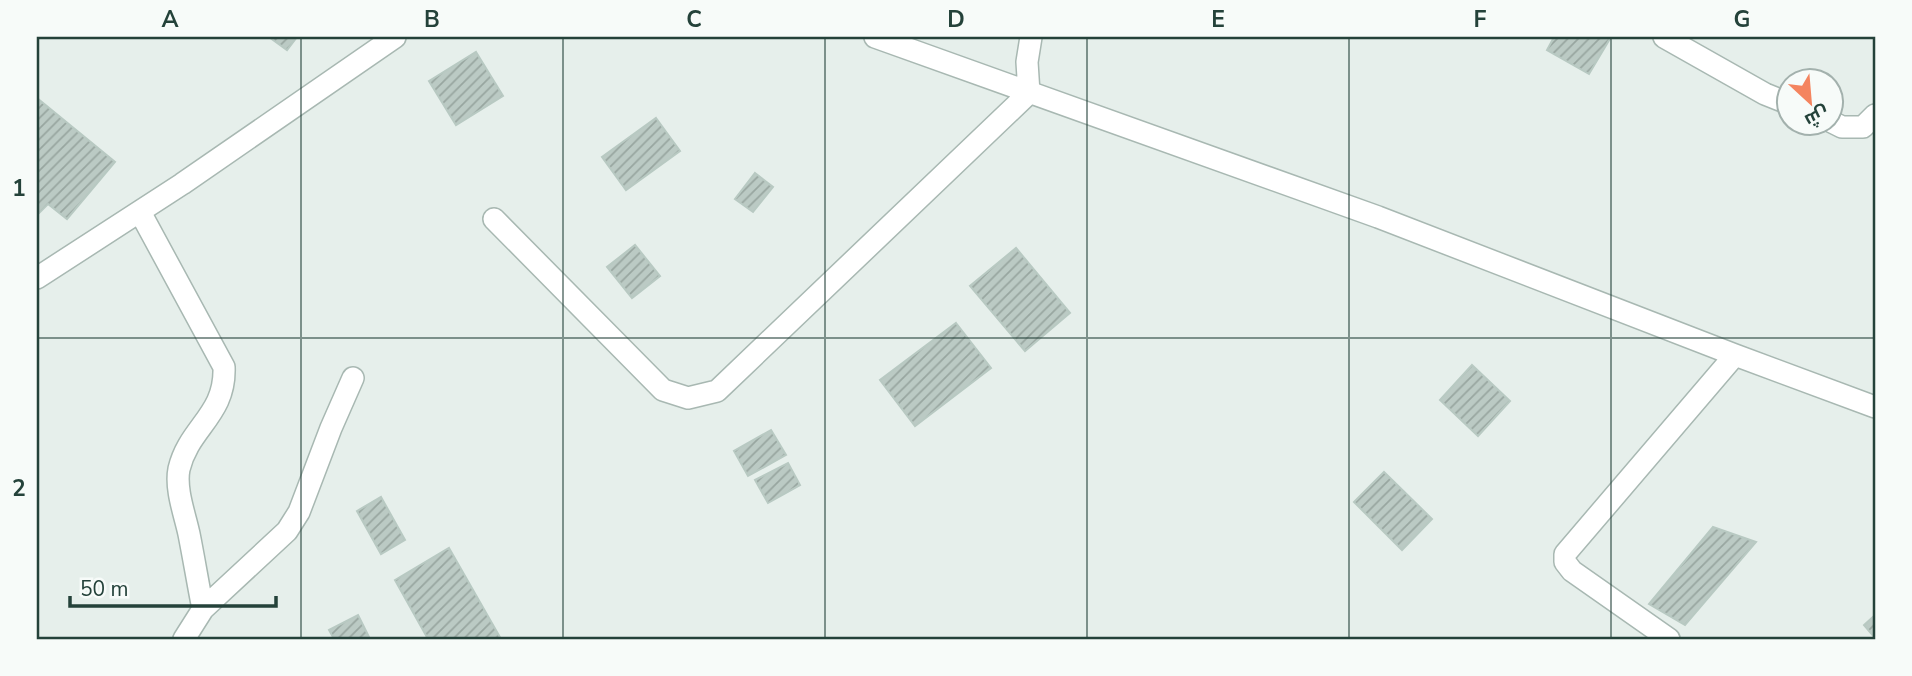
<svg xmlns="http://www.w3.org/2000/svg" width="1912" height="676" font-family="'Nunito Sans',Cairo,sans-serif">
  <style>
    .building { fill: url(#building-hatch); stroke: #b8c9c2; stroke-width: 2 }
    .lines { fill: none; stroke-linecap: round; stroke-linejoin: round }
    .minor-casing { stroke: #a8b8b2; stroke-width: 24 }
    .minor { stroke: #fff; stroke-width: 21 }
    .grid { fill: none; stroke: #24423a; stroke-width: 2; stroke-opacity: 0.55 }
    .neatline { fill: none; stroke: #24423a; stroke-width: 2.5 }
    .grid-label { font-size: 23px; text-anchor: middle; font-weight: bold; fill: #24423a }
  </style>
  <defs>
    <pattern id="building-hatch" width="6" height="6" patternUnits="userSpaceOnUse" patternTransform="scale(1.75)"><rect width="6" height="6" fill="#bbcac4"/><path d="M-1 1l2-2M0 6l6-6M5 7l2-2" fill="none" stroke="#98a6a0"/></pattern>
  </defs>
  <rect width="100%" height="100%" fill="#e6efeb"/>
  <!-- building -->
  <path class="building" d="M 269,37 L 297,37 L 287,50 Z
    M 1554,37 L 1611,37 L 1589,74 L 1547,50 Z
    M 476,52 L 503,96 L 456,125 L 429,81 Z
    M 37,98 L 115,162 L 67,219 L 48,204 L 39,213 L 37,212 Z
    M 656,118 L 680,151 L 626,190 L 602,157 Z
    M 755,173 L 773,187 L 753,212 L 735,199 Z
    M 635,245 L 660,276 L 632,298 L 607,267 Z
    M 1016,248 L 1070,313 L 1025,351 L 970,286 Z
    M 956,323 L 991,368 L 915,426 L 880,380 Z
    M 1472,365 L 1510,401 L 1478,436 L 1440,400 Z
    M 771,430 L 786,455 L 748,476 L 734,451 Z
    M 788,463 L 800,485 L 768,503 L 755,480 Z
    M 1384,472 L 1432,519 L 1402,550 L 1354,502 Z
    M 381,497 L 405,540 L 381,554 L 357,511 Z
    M 1713,527 L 1756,542 L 1685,625 L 1649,604 Z
    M 449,548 L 501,639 L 428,639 L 395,580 Z
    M 358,615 L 370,639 L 334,639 L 329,630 Z
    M 1875,615 L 1875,638 L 1864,625 Z"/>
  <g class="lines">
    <defs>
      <path id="minor" d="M 875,37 L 1378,217 L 1735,355 L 1875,407
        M 1664,37 L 1765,94 L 1790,104
        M 1832,122 L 1842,127 L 1863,127 L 1875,115
        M 140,212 L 224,367 C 226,415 189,427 179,469 C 175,489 185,515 189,534 C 194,559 198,584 203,609
        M 494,219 L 663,390 L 688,398 L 717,391 L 1029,93 L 1027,62 L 1031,37
        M 37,278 L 182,184 L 395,37
        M 184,639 L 203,609 L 287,531 L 299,512 L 331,428 L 353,378
        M 1669,639 L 1572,571 L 1565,562 L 1565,554 L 1735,355"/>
    </defs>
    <!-- minor casing -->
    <use href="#minor" class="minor-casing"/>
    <!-- minor -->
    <use href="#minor" class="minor"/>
  </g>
  <!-- grid -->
  <path class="grid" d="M 301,37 L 301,639M 563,37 L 563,639M 825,37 L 825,639M 1087,37 L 1087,639M 1349,37 L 1349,639M 1611,37 L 1611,639M 37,338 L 1875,338"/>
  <!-- border -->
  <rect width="1912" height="676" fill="none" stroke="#f7fbf9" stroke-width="77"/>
  <!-- north arrow -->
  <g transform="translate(1810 102) rotate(154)"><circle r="33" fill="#f7fbf9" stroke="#a3b1ad" stroke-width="2"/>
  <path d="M0-5L12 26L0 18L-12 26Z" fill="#f4845f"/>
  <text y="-10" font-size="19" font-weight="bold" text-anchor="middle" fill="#24423a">ش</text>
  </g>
  <!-- scale -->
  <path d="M70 596v10h206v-10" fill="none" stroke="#24423a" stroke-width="3.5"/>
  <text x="80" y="596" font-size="21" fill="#24423a" stroke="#f7fbf9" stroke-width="5" paint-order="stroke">50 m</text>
  <rect x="38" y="38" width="1836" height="600" class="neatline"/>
  <g class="grid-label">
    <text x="170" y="27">A</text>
    <text x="432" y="27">B</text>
    <text x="694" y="27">C</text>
    <text x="956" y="27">D</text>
    <text x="1218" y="27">E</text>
    <text x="1480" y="27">F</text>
    <text x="1742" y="27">G</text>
    <text x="19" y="196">1</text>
    <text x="19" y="496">2</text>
  </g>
</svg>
